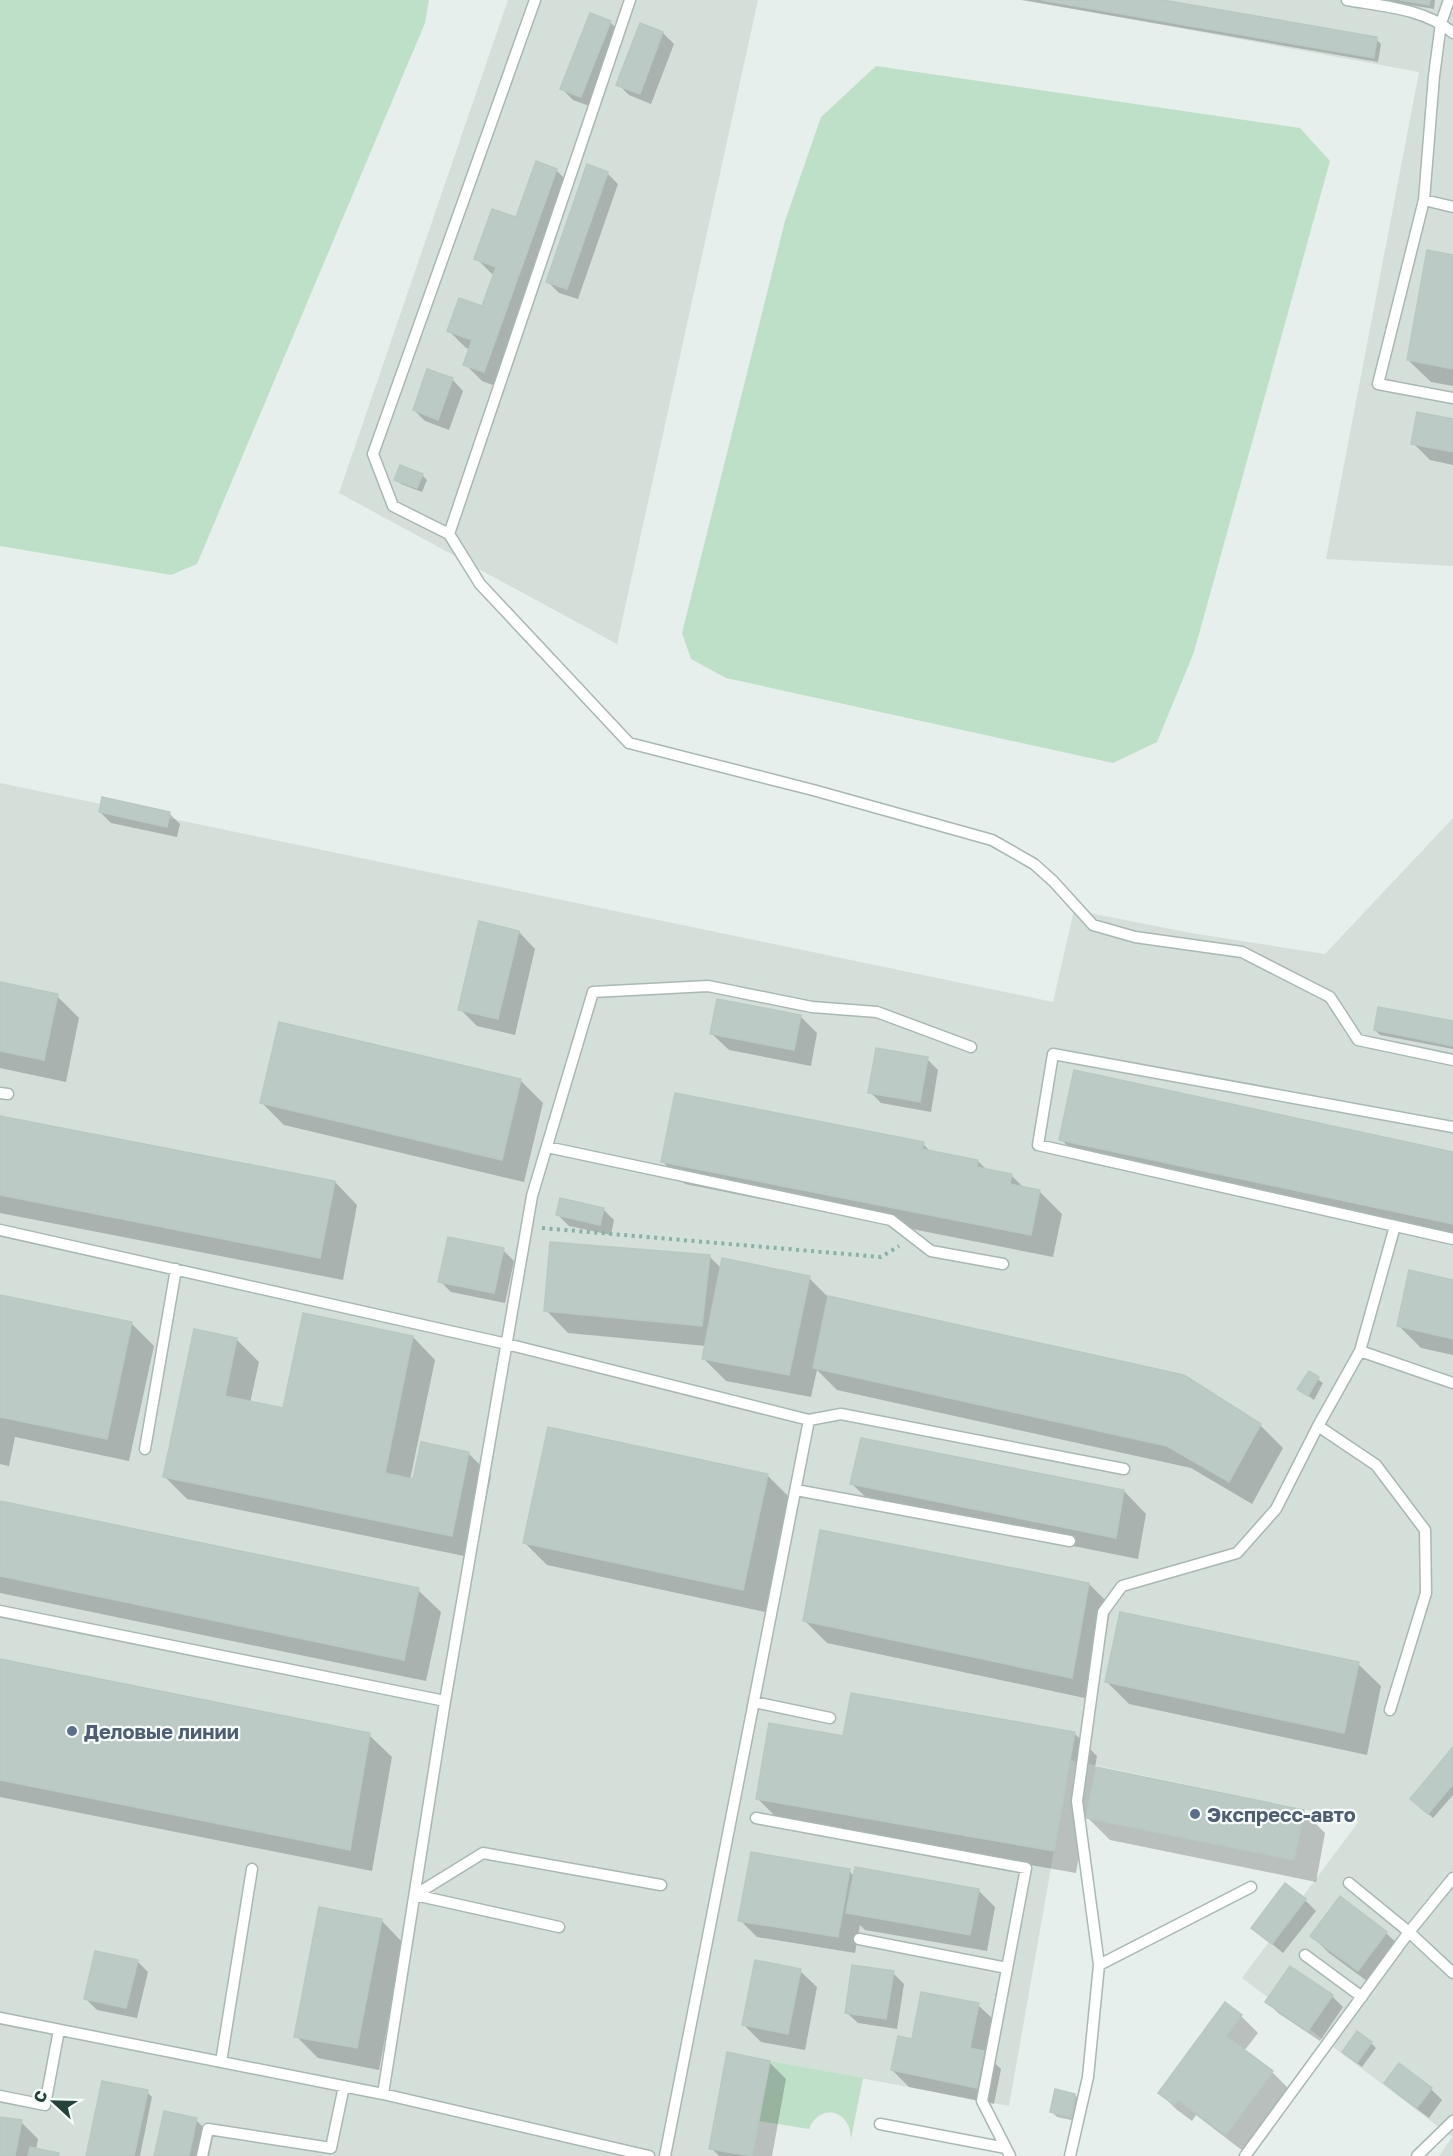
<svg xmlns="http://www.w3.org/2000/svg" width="1453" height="2156" font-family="'Golos Text',sans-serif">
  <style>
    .built { fill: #d4dfda }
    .green { fill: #bfe0c8 }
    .shadow { fill: #0003 }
    .building { fill: #bbcac4; stroke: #b8c9c2; stroke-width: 1.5 }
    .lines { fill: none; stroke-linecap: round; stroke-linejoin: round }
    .lane-casing { stroke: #a8b8b2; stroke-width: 13 }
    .path { stroke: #86b3a5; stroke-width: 4; stroke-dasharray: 3 4.5; stroke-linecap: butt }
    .lane { stroke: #fff; stroke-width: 10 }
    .service-dot { fill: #5c6f8a; stroke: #f7fbf9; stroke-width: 2 }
    .labels { text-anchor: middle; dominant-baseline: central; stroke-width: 4.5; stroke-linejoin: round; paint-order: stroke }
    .service-label { font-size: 20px; font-weight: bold; fill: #4e5e75; stroke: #f7fbf9; text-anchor: start }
  </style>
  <rect width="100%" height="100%" fill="#e6efeb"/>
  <!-- built -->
  <path class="built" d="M 508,0 L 758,0 L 617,644 L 339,493 Z
    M 1026,0 L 1453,0 L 1453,566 L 1326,559 L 1419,72 Z
    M 0,783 L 1053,1002 L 1074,910 L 1191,933 L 1325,954 L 1453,818 L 1453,2156 L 1439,2156 L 1452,2137 L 1242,1978 L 1359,1821 L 1070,1760 L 1009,2106 L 770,2061 L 752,2156 L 0,2156 Z"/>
  <!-- green -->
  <path class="green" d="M 0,0 L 429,0 L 425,23 L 197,564 L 171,575 L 0,546 Z
    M 876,66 L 1300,128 L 1330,161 L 1194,652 L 1157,742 L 1113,763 L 726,678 L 691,659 L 682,633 L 785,221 L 821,117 Z
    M 770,2061 L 863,2078 L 851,2139 C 851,2110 820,2102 809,2129 L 759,2121 Z"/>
  <!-- shadow -->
  <path class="shadow" d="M 1021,0 L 1154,0 L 1376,39 L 1381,44 L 1378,62 Z
    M 1380,0 L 1435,0 L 1434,9 Z
    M 610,22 L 621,33 L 592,107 L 573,100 L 562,89 Z
    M 663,33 L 674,44 L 651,104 L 629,95 L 618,84 Z
    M 556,170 L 573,187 L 501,388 L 482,381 L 465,364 L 470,349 L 466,348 L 449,331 L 483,308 L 494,276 L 476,258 L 517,219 Z
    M 607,173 L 618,184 L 578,299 L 559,293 L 548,282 Z
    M 1453,256 L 1453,386 L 1431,382 L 1408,360 Z
    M 452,379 L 463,391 L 449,430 L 425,421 L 414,410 Z
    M 1453,420 L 1453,465 L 1430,460 L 1413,443 Z
    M 422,475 L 427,480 L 422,492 L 401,484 L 396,479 Z
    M 100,812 L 169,813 L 180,824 L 177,837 L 111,823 Z
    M 519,932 L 535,949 L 515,1035 L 477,1026 L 460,1009 Z
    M 0,984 L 57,996 L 79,1018 L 66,1082 L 0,1068 Z
    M 800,1016 L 817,1033 L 811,1066 L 729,1050 L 712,1034 Z
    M 1453,1023 L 1453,1049 L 1380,1035 L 1375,1030 Z
    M 280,1024 L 521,1081 L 543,1103 L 524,1182 L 284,1125 L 261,1102 Z
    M 927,1059 L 938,1070 L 931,1112 L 881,1103 L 870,1092 Z
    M 0,1117 L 335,1182 L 357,1205 L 343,1280 L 0,1213 Z
    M 1061,1139 L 1453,1153 L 1453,1241 L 1083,1162 Z
    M 923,1144 L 931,1152 L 978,1161 L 987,1170 L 1011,1175 L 1024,1188 L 1039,1191 L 1062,1214 L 1053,1257 L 685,1184 L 663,1162 Z
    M 603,1209 L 614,1220 L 611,1235 L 569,1226 L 558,1215 Z
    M 503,1250 L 514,1261 L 505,1303 L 451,1292 L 440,1281 Z
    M 709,1256 L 722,1269 L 809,1278 L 830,1299 L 1260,1425 L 1283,1448 L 1252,1504 L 1191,1468 L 837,1390 L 817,1370 L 811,1397 L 726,1381 L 703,1358 L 706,1346 L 568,1333 L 546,1310 Z
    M 1453,1281 L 1453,1355 L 1421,1348 L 1399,1326 Z
    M 0,1296 L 131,1323 L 154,1346 L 129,1461 L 15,1437 L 9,1466 L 0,1464 Z
    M 413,1337 L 435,1360 L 410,1480 L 414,1481 L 422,1444 L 469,1454 L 491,1476 L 474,1558 L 187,1499 L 165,1477 L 236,1339 L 259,1362 L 250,1403 L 285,1410 Z
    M 1309,1373 L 1323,1383 L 1314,1400 L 1299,1389 Z
    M 767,1475 L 789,1497 L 765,1612 L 547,1565 L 525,1543 Z
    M 852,1484 L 1124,1491 L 1146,1514 L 1138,1559 L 875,1506 Z
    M 0,1503 L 418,1590 L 441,1612 L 426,1681 L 0,1593 Z
    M 1089,1584 L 1111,1606 L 1094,1700 L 827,1643 L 805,1621 Z
    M 0,1660 L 369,1735 L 392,1757 L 372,1871 L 0,1797 Z
    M 1358,1664 L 1381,1686 L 1367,1755 L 1129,1704 L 1107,1682 Z
    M 1075,1734 L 1097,1756 L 1095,1768 L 1303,1811 L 1325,1833 L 1316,1882 L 1110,1840 L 1086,1816 L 1076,1873 L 780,1821 L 757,1798 L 845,1738 Z
    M 1453,1749 L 1453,1795 L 1433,1818 L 1417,1804 Z
    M 849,1871 L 854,1876 L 978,1890 L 995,1907 L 987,1951 L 865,1930 L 860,1925 L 855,1953 L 757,1937 L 740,1920 Z
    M 1305,1900 L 1316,1911 L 1283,1953 L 1253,1928 Z
    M 381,1920 L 403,1943 L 379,2070 L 318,2058 L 296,2036 Z
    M 1386,1933 L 1403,1949 L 1375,1987 L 1329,1953 L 1312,1936 Z
    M 137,1961 L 148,1972 L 137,2018 L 97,2010 L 86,1999 Z
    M 800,1971 L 817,1987 L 805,2050 L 761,2042 L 744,2025 Z
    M 893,1973 L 904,1984 L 897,2029 L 858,2023 L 846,2012 Z
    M 1332,1996 L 1343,2007 L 1320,2041 L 1278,2013 L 1267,2002 Z
    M 978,2005 L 995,2021 L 988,2057 L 1001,2069 L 994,2104 L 909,2087 L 892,2070 L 913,2041 Z
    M 1241,2016 L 1258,2033 L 1244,2051 L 1272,2072 L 1289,2089 L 1243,2151 L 1196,2115 L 1192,2121 L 1176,2109 L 1160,2093 Z
    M 1371,2043 L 1376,2048 L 1362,2067 L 1349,2057 Z
    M 769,2062 L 786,2079 L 772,2156 L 719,2156 L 711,2148 Z
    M 1399,2065 L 1431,2089 L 1442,2100 L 1429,2118 L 1397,2094 L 1386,2083 Z
    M 147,2092 L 152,2097 L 140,2156 L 87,2156 Z
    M 1075,2095 L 1080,2100 L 1076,2121 L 1057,2117 L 1051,2111 Z
    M 0,2118 L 21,2122 L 38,2139 L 36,2150 L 60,2156 L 0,2156 Z
    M 196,2120 L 213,2137 L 209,2156 L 155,2156 Z"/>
  <!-- building -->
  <path class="building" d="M 1041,0 L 1163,0 L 1377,37 L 1374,58 Z
    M 1400,0 L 1430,0 L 1429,5 Z
    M 590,13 L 611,21 L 581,97 L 560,89 Z
    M 640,23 L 663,32 L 640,94 L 616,85 Z
    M 536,161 L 557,169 L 484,372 L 463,365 L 472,340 L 447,331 L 459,298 L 482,306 L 496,267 L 474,259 L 492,209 L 516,217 Z
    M 587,164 L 608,172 L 567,289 L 546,282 Z
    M 1427,250 L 1453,255 L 1453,369 L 1407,360 Z
    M 427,369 L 453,378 L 438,420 L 413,410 Z
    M 1417,412 L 1453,419 L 1453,452 L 1411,444 Z
    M 400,465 L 423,474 L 417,488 L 394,480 Z
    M 102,797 L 170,812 L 167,827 L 99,812 Z
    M 479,921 L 519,931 L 498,1019 L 458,1010 Z
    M 0,982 L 58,994 L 44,1060 L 0,1051 Z
    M 717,999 L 801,1015 L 794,1050 L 710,1034 Z
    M 1378,1007 L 1453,1021 L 1453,1046 L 1374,1030 Z
    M 279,1022 L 521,1079 L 502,1160 L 260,1103 Z
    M 876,1048 L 928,1057 L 920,1102 L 868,1093 Z
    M 1074,1070 L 1453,1152 L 1453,1224 L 1059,1140 Z
    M 675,1093 L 924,1142 L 922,1149 L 978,1160 L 977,1167 L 1012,1174 L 1010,1184 L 1040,1190 L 1031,1235 L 661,1162 Z
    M 0,1116 L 335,1181 L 320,1258 L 0,1195 Z
    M 560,1198 L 604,1208 L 600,1225 L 556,1215 Z
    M 448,1237 L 504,1248 L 494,1293 L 438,1282 Z
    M 550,1242 L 710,1255 L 702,1326 L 544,1311 Z
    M 722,1258 L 810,1276 L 789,1375 L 702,1359 Z
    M 1409,1270 L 1453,1280 L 1453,1339 L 1397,1326 Z
    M 0,1295 L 132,1322 L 107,1439 L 0,1417 Z
    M 828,1296 L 1184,1375 L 1261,1424 L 1229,1482 L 1167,1446 L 813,1368 Z
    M 303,1313 L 413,1336 L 385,1473 L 413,1479 L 421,1442 L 469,1452 L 452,1536 L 163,1477 L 194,1329 L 237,1338 L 225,1396 L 283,1408 Z
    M 1309,1371 L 1319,1377 L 1308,1396 L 1297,1389 Z
    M 548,1427 L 768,1474 L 743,1590 L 523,1543 Z
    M 861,1438 L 1124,1490 L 1116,1538 L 850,1484 Z
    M 0,1501 L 419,1588 L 404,1660 L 0,1576 Z
    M 820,1530 L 1089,1583 L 1072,1678 L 803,1621 Z
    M 1120,1612 L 1359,1662 L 1344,1733 L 1105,1682 Z
    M 0,1659 L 370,1733 L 350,1850 L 0,1780 Z
    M 851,1693 L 1075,1732 L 1054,1851 L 756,1799 L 769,1723 L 843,1736 Z
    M 1453,1747 L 1453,1784 L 1428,1814 L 1410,1799 Z
    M 1096,1767 L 1304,1810 L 1294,1860 L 1086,1818 Z
    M 751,1852 L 850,1869 L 838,1937 L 738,1921 Z
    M 855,1867 L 979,1889 L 970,1935 L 846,1913 Z
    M 1285,1883 L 1306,1899 L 1272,1944 L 1251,1928 Z
    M 1340,1896 L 1387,1932 L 1358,1971 L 1310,1936 Z
    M 319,1907 L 382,1919 L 357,2048 L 294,2037 Z
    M 95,1951 L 138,1960 L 126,2008 L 84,1999 Z
    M 755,1960 L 801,1969 L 788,2034 L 742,2025 Z
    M 852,1965 L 894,1971 L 886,2019 L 845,2013 Z
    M 1290,1966 L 1333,1995 L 1308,2031 L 1265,2002 Z
    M 921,1992 L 979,2003 L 970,2048 L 984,2051 L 977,2088 L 891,2070 L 898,2036 L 912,2039 Z
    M 1225,2002 L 1242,2015 L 1226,2036 L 1273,2071 L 1226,2135 L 1178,2100 L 1174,2105 L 1158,2093 Z
    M 1357,2031 L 1372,2042 L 1357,2063 L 1342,2052 Z
    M 727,2052 L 770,2061 L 752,2156 L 709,2149 Z
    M 1399,2063 L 1432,2088 L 1417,2108 L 1384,2083 Z
    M 102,2081 L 148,2090 L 134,2156 L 86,2156 Z
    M 1055,2089 L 1075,2094 L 1071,2117 L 1050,2112 Z
    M 164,2111 L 197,2118 L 189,2156 L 154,2156 Z
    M 0,2117 L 22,2120 L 15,2156 L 0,2156 Z
    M 30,2147 L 59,2153 L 58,2156 L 28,2156 Z"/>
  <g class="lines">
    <defs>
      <path id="lane" d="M 630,0 L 449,534 L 480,584 L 629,743 L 813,790 L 992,840 L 1034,864 L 1053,881 L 1093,925 L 1135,937 L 1242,952 L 1330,997 L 1358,1040 L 1453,1060
        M 1347,0 C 1382,6 1426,9 1453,33
        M 1449,0 L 1441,23 L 1434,76 L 1424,200 L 1378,384 L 1453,398
        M 1424,200 L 1453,207
        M 449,534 L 393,506 L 373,454 L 535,0
        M 0,1093 L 8,1094
        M 1453,1127 L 1053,1054 L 1038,1145 L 1453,1239
        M 547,1147 L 891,1220 L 931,1251 L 1003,1264
        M 0,1230 L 507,1344 L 809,1420 L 841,1414 L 1124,1469
        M 1360,1351 L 1453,1383
        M 1318,1426 L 1376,1465 L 1425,1530 L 1426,1593 L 1390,1710
        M 145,1449 L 176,1269
        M 796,1490 L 1070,1541
        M 0,1611 L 445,1701
        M 754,1702 L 830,1718
        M 756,1818 L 1026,1868 L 982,2101 L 1006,2148
        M 1349,1883 L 1409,1932 L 1453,1973
        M 559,1927 L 415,1895 L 483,1853 L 661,1885
        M 859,1939 L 1007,1968
        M 1305,1955 L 1362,1997
        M 1099,1965 L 1251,1887
        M 0,2018 L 383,2094 L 649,2156
        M 221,2062 L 252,1869
        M 383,2094 L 445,1701 L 532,1196 L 593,992 L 708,986 L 812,1007 L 877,1012 L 971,1047
        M 0,2096 L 45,2105 L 59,2030
        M 880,2124 L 1006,2148 L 1010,2156
        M 202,2156 L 208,2129 L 331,2148 L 344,2086
        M 665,2156 L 809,1420
        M 1070,2156 L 1088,2077 L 1099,1965 L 1077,1801 L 1103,1612 L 1122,1586 L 1237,1553 L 1276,1509 L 1318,1426 L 1360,1351 L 1395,1226
        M 1245,2156 L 1409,1932 L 1453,1878
        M 1417,2156 L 1453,2121"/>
    </defs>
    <!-- lane casing -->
    <use href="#lane" class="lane-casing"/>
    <!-- path -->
    <path class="path" d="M 542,1228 L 881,1257 L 899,1246"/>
    <!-- lane -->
    <use href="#lane" class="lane"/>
  </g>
  <!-- markers -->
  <g class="service-dot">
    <circle cx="72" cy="1731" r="6"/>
    <circle cx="1195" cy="1814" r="6"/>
  </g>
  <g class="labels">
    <!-- service labels -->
    <g class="service-label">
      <text x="84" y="1731">Деловые линии</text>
      <text x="1207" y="1814">Экспресс-авто</text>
    </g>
  </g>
  <!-- north arrow -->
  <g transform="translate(54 2102) rotate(292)" stroke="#f7fbf9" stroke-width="4.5" paint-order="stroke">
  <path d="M0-4.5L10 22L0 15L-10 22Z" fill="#24423a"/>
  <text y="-9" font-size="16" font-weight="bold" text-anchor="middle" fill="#24423a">С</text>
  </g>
</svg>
